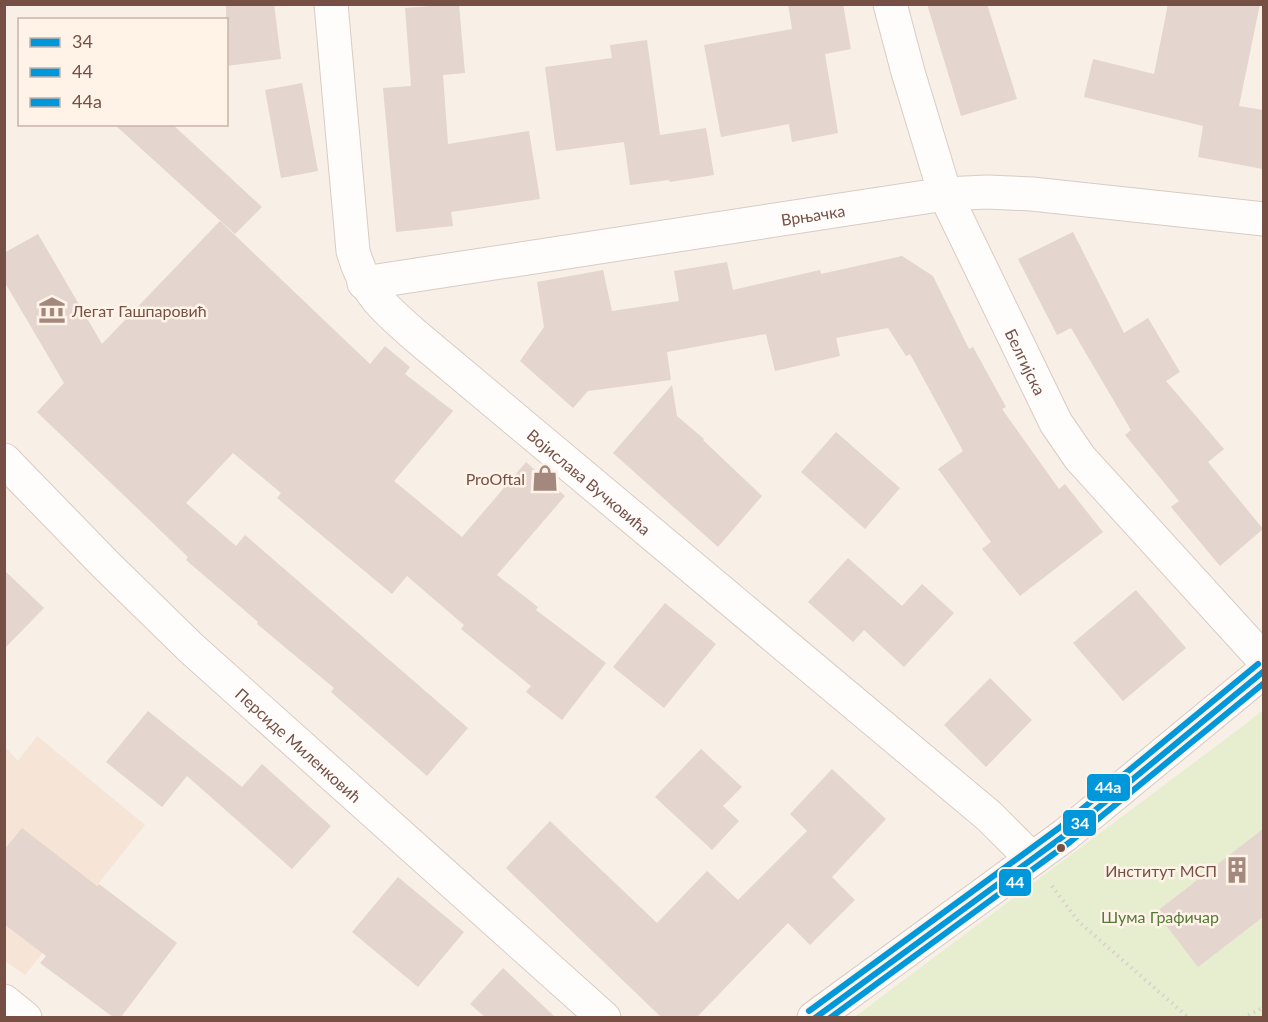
<svg xmlns="http://www.w3.org/2000/svg" width="1268" height="1022" font-family="Lato,sans-serif">
  <style>
    .residential { fill: #f6e4d7 }
    .green { fill: #e6eecf }
    .building { fill: #e4d5ce }
    .lines { fill: none; stroke-linecap: round; stroke-linejoin: round }
    .street-casing { stroke: #d9cbc5; stroke-width: 35 }
    .secondary-casing { stroke: #d8cac3; stroke-width: 35 }
    .path { stroke: #dacfcb; stroke-width: 4; stroke-dasharray: 1.5 4.5; stroke-linecap: butt }
    .street { stroke: #fefdfb; stroke-width: 33 }
    .secondary { stroke: #fefdfb; stroke-width: 33 }
    .bus-1-casing { stroke: #fff3e8; stroke-width: 10 }
    .bus-2-casing { stroke: #fff3e8; stroke-width: 10 }
    .bus-3-casing { stroke: #fff3e8; stroke-width: 10 }
    .bus-1 { stroke: #0098da; stroke-width: 6 }
    .bus-2 { stroke: #0098da; stroke-width: 6 }
    .bus-3 { stroke: #0098da; stroke-width: 6 }
    .bus-dot { fill: #775045; stroke: #fff3e8; stroke-width: 2 }
    .labels { text-anchor: middle; dominant-baseline: central; stroke-width: 5; stroke-linejoin: round; paint-order: stroke }
    .street-label { font-size: 16px; fill: #775045; stroke: #fff3e8 }
    .poi-label { font-size: 16px; fill: #775045; stroke: #fff3e8; text-anchor: end }
    .park-label { font-size: 16px; fill: #547939; stroke: #fff3e8 }
    .line-badge { stroke: #fff3e8; stroke-width: 2 }
    .badge-label { font-size: 16px; text-anchor: middle; font-weight: bold; fill: #fff }
  </style>
  <rect width="100%" height="100%" fill="#f8efe6"/>
  <!-- residential -->
  <path class="residential" d="M 37,736 L 145,825 L 25,975 L 5,961 L 4,746 L 18,761 Z"/>
  <!-- green -->
  <path class="green" d="M 1263,710 L 1263,1017 L 853,1018 L 1243,726 Z"/>
  <!-- building -->
  <path class="building" d="M 226,4 L 274,4 L 281,59 L 226,66 Z
    M 459,4 L 465,73 L 443,75 L 448,144 L 529,131 L 540,199 L 451,212 L 453,226 L 396,232 L 383,88 L 411,86 L 405,8 Z
    M 788,4 L 843,4 L 851,49 L 825,54 L 838,133 L 792,142 L 789,124 L 721,137 L 704,45 L 792,29 Z
    M 927,4 L 987,4 L 1017,99 L 961,116 Z
    M 1168,4 L 1260,4 L 1239,106 L 1263,110 L 1263,169 L 1198,157 L 1203,126 L 1084,97 L 1093,59 L 1154,74 Z
    M 647,40 L 660,135 L 706,128 L 714,175 L 670,182 L 669,180 L 630,185 L 624,142 L 556,151 L 545,67 L 612,58 L 610,45 Z
    M 302,83 L 318,171 L 281,178 L 265,90 Z
    M 114,124 L 172,124 L 262,207 L 235,234 Z
    M 220,221 L 370,364 L 385,346 L 410,367 L 405,374 L 453,411 L 394,481 L 462,537 L 526,462 L 565,496 L 497,575 L 538,607 L 536,610 L 606,663 L 562,720 L 526,692 L 531,686 L 461,629 L 464,625 L 407,576 L 392,594 L 277,498 L 281,493 L 233,453 L 186,503 L 236,546 L 245,535 L 468,728 L 427,776 L 331,692 L 334,688 L 257,624 L 258,622 L 186,560 L 188,557 L 37,412 L 64,383 L 4,281 L 4,253 L 38,234 L 102,344 Z
    M 1073,232 L 1124,333 L 1148,318 L 1180,372 L 1166,381 L 1224,449 L 1208,462 L 1263,529 L 1220,566 L 1171,507 L 1179,501 L 1125,435 L 1131,430 L 1071,328 L 1057,335 L 1018,259 Z
    M 902,256 L 933,276 L 969,349 L 973,347 L 1006,407 L 1002,409 L 1059,489 L 1065,484 L 1103,532 L 1020,596 L 982,549 L 991,542 L 938,469 L 963,451 L 910,354 L 906,356 L 888,328 L 836,338 L 840,356 L 775,371 L 766,334 L 667,352 L 671,380 L 588,391 L 573,408 L 520,361 L 544,327 L 537,282 L 603,270 L 612,311 L 679,301 L 674,271 L 727,262 L 733,290 L 820,270 L 821,274 Z
    M 672,385 L 677,416 L 704,439 L 703,440 L 762,496 L 718,547 L 613,453 Z
    M 836,432 L 900,488 L 865,529 L 801,472 Z
    M 848,558 L 902,606 L 922,584 L 954,613 L 904,667 L 864,630 L 853,642 L 808,602 Z
    M 4,570 L 44,608 L 4,649 Z
    M 1136,590 L 1186,648 L 1123,701 L 1073,643 Z
    M 665,603 L 716,644 L 664,708 L 613,667 Z
    M 990,678 L 1032,720 L 986,767 L 944,725 Z
    M 148,711 L 242,787 L 262,764 L 331,826 L 292,869 L 187,776 L 162,807 L 106,762 Z
    M 701,749 L 742,787 L 723,806 L 739,821 L 712,850 L 655,797 Z
    M 832,769 L 886,819 L 832,877 L 855,900 L 810,945 L 788,923 L 697,1017 L 661,1017 L 506,868 L 550,821 L 657,923 L 707,871 L 738,900 L 807,831 L 790,814 Z
    M 22,828 L 97,886 L 99,884 L 177,943 L 121,1017 L 113,1017 L 40,963 L 46,956 L 4,924 L 4,850 Z
    M 1263,829 L 1263,917 L 1198,967 L 1156,912 Z
    M 398,877 L 464,932 L 418,987 L 352,932 Z
    M 503,968 L 555,1017 L 485,1017 L 470,1004 Z"/>
  <g class="lines">
    <defs>
      <g id="street">
        <path id="s1" d="M 331,4 L 353,251 C 364,292 386,310 417,337 L 989,816 L 1032,859"/>
        <path id="s2" d="M 890,4 L 908,72 L 945,194 L 1056,423 L 1080,458 L 1264,660"/>
        <path id="s3" d="M 364,283 L 945,194 L 987,192 L 1032,194 L 1264,219"/>
        <path id="s4" d="M 4,460 L 106,565 L 191,648 L 604,1018"/>
        <path d="M 4,1001 L 25,1018"/>
      </g>
      <path id="secondary" d="M 814,1018 L 1065,835 L 1264,671"/>
    </defs>
    <!-- street casing -->
    <use href="#street" class="street-casing"/>
    <!-- secondary casing -->
    <use href="#secondary" class="secondary-casing"/>
    <!-- path -->
    <path class="path" d="M 1052,886 L 1079,922 L 1189,1018
      M 1243,1018 L 1264,1007"/>
    <!-- street -->
    <use href="#street" class="street"/>
    <!-- secondary -->
    <use href="#secondary" class="secondary"/>
    <defs>
      <path id="bus-1" d="M 815,1018 L 1065,835 L 1264,671"/>
      <path id="bus-2" d="M 830,1018 L 1070,842 L 1264,683"/>
      <path id="bus-3" d="M 809,1011 L 1059,828 L 1258,664"/>
    </defs>
    <!-- bus-1 casing -->
    <use href="#bus-1" class="bus-1-casing"/>
    <!-- bus-2 casing -->
    <use href="#bus-2" class="bus-2-casing"/>
    <!-- bus-3 casing -->
    <use href="#bus-3" class="bus-3-casing"/>
    <!-- bus-1 -->
    <use href="#bus-1" class="bus-1"/>
    <!-- bus-2 -->
    <use href="#bus-2" class="bus-2"/>
    <!-- bus-3 -->
    <use href="#bus-3" class="bus-3"/>
  </g>
  <!-- icons -->
  <defs>
    <symbol id="museum-bare" viewBox="-9 -9 18 18"><path d="M0-6L6-3V-2H-6V-3ZM-5-1h2V3h-2ZM-1-1h2V3h-2ZM3-1h2V3H3ZM-6 4H6V6H-6Z" fill="#a4887d" stroke="#fff3e8" stroke-width="2.5" paint-order="stroke"/></symbol>
    <symbol id="shop-bare" viewBox="-9 -9 18 18"><path d="M-5-2.5h2.3a2.7 3.5 0 0 1 5.4 0H5L5.5 6h-11ZM-1.5-2.5h3a1.5 2.3 0 0 0-3 0Z" fill="#a4887d" stroke="#fff3e8" stroke-width="2.5" paint-order="stroke"/></symbol>
    <symbol id="building-bare" viewBox="-9 -9 18 18"><path d="M-4-6H4V6H1V3H-1V6H-4ZM-2.5-4.3h1.7v1.8h-1.7ZM.8-4.3h1.7v1.8H.8ZM-2.5-1h1.7V.8h-1.7ZM.8-1h1.7V.8H.8Z" fill="#a4887d" stroke="#fff3e8" stroke-width="2.5" paint-order="stroke"/></symbol>
  </defs>
  <g fill-rule="evenodd">
    <use href="#museum-bare" x="33" y="291" width="38" height="38"/>
    <use href="#shop-bare" x="526" y="459" width="38" height="38"/>
    <use href="#building-bare" x="1218" y="851" width="38" height="38"/>
  </g>
  <!-- markers -->
  <circle class="bus-dot" cx="1061" cy="848" r="5"/>
  <g class="labels">
    <!-- street labels -->
    <g class="street-label">
      <text stroke="none"><textPath href="#s3" startOffset="454">Врњачка</textPath></text>
      <text stroke="none"><textPath href="#s2" startOffset="384">Белгијска</textPath></text>
      <text stroke="none"><textPath href="#s1" startOffset="582">Војислава Вучковића</textPath></text>
      <text stroke="none"><textPath href="#s4" startOffset="410">Персиде Миленковић</textPath></text>
    </g>
    <!-- poi labels -->
    <g class="poi-label">
      <text x="72" y="310" text-anchor="start">Легат Гашпаровић</text>
      <text x="525" y="478">ProOftal</text>
      <text x="1217" y="870">Институт МСП</text>
    </g>
    <!-- park labels -->
    <g class="park-label">
      <text x="1160" y="916">Шума Графичар</text>
    </g>
  </g>
  <g class="line-badge">
    <rect x="1086" y="773" width="45" height="29" rx="6" fill="#0098da"/>
    <rect x="1062" y="809" width="35" height="28" rx="6" fill="#0098da"/>
    <rect x="998" y="868" width="34" height="29" rx="6" fill="#0098da"/>
  </g>
  <g class="badge-label">
    <text x="1108" y="793">44a</text>
    <text x="1080" y="829">34</text>
    <text x="1015" y="888">44</text>
  </g>
  <!-- border -->
  <rect width="1268" height="1022" fill="none" stroke="#775045" stroke-width="12"/>
  <!-- legend -->
  <rect x="18" y="18" width="210" height="108" fill="#fff3e8" stroke="#c9b2a7" stroke-width="1.5"/>
  <rect x="30" y="38" width="30" height="9" fill="#0098da" stroke="#c9b2a7" stroke-width="1.5"/>
  <text x="72" y="48" font-size="18" fill="#775045">34</text>
  <rect x="30" y="68" width="30" height="9" fill="#0098da" stroke="#c9b2a7" stroke-width="1.5"/>
  <text x="72" y="78" font-size="18" fill="#775045">44</text>
  <rect x="30" y="98" width="30" height="9" fill="#0098da" stroke="#c9b2a7" stroke-width="1.5"/>
  <text x="72" y="108" font-size="18" fill="#775045">44a</text>
</svg>
